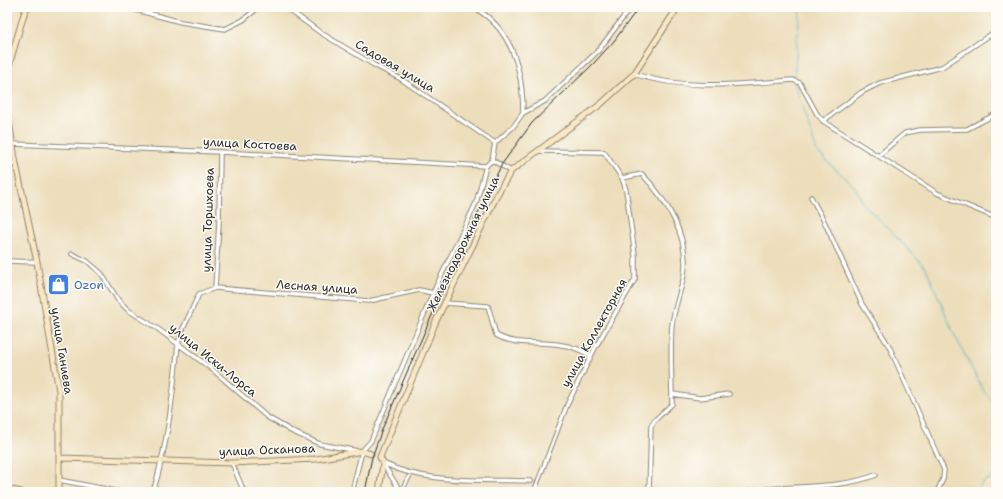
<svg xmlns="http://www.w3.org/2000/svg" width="1003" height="499" font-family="'Shantell Sans',sans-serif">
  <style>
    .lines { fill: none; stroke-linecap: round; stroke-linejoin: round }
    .stream { stroke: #47b4c4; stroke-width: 1 }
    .street-casing { stroke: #8c8473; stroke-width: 5.5 }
    .secondary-casing { stroke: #8c8473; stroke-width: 7 }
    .street { stroke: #fff; stroke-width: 3.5 }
    .secondary { stroke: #fae7c3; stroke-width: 5 }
    .rail { stroke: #2b2b2b; stroke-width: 1 }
    .labels { text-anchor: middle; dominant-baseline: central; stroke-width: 3; stroke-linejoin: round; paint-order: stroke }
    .street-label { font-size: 12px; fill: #2b2b2b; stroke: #fdfcf7 }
    .shop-label { font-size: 12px; fill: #366cbe; stroke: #fdfcf7; text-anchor: start }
  </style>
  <rect width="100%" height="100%" fill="#fdfcf7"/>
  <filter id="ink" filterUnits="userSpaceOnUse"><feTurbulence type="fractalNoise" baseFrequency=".025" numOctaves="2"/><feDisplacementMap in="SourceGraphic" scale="8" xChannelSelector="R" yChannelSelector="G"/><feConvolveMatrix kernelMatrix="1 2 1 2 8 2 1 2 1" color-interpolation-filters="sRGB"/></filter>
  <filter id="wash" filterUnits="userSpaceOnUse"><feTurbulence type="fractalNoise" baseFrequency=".012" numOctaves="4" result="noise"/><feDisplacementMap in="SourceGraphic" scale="16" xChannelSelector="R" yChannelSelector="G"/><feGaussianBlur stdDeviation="0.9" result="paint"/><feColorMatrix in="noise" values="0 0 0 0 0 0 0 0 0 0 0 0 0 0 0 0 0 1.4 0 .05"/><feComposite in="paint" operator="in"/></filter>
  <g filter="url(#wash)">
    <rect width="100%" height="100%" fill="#eddebb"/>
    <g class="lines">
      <!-- stream -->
      <path class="stream" d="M 794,79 L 800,7
        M 794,82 L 817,152 L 855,187 L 863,203 L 926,268 L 955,336 L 985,393 L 996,404
        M 976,492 L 982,483 L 996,474"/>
    </g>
  </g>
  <g filter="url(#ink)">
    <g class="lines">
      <defs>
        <path id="street" d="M 125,7 L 181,22 L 225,29 L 243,20 L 259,7
          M 285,7 L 321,33 L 374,65 L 401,79 L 495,143
          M 473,7 C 512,28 523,70 523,113
          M 996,21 L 996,22
          M 634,74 C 686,91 740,84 793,80 L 800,83 L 817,114 L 823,121 L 937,193 L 994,217 L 996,221
          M 823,121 L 862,92 L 880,83 L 942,67 L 996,31
          M 12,144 L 220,152 L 486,166
          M 878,156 L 905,133 L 920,130 L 967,129 L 996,114
          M 492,160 L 511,171
          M 7,164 L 16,164
          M 622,178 L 642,174 C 667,200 690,238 684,275 C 681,291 674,308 672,325 C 670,351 672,378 672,404 L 655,420 L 651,426 L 649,492
          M 811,197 L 824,221 L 862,304 L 889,346 L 944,470 L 943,479 L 937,492
          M 72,254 L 87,261 L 101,273 L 118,300 L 128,310 L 158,329 L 213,370 L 267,417 L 293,432 L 320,444 L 358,451
          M 7,261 L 37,262
          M 215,288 L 219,223 L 220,152
          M 445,303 L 488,306 L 496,335 C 515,346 540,341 562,345 C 573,346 581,350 591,356
          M 672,394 L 700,398 L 729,394
          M 232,463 L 244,492
          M 383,463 C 428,485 482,479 531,481
          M 383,464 L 401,492
          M 59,480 L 121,492
          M 153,492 C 168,444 173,394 178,344 L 182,331 L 199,294 L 215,288 L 369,301 L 419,290 L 433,293
          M 352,492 L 362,451 L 371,441 L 433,293 L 476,203 L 486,166 L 492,160 L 495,143 L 513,127 L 523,113 L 545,101 L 598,51 L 631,7
          M 401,492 L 411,473
          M 534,492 L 567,405 L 595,348 L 635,279 L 635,255 L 626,190 L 622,178 L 604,152 L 538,151
          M 744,492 C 787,484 834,491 876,475"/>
        <path id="secondary" d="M 7,72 L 24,14 L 27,7
          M 7,110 L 16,164 L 37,262 L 59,391 L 59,492
          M 380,457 L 436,321 L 498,193 L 511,171 L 601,104 L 634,74 L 678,7
          M 60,458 L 232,463 L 316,459 L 362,451 L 371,454
          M 7,489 L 21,492
          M 379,492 L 383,463 L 380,457"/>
      </defs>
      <!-- street casing -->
      <use href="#street" class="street-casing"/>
      <!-- secondary casing -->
      <use href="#secondary" class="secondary-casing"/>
      <!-- street -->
      <use href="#street" class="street"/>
      <!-- secondary -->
      <use href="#secondary" class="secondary"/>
      <!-- rail -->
      <path class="rail" d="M 365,492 L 372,457 L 383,427 L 467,235 L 502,164 L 532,123 L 593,64 L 614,41 L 639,7"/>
    </g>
  </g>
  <!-- icons -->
  <defs>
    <symbol id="shop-square" viewBox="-11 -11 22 22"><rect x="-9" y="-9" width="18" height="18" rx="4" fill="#3f7fe0" stroke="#fdfcf7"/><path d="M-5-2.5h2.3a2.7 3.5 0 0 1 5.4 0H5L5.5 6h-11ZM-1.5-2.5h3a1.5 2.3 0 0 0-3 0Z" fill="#fff"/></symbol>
  </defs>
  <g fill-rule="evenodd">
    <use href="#shop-square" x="46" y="272" width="25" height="25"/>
  </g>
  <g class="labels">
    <!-- street labels -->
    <g class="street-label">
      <text transform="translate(395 66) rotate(31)">Садовая улица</text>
      <text transform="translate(250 144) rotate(3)">улица Костоева</text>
      <text transform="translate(208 220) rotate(-88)">улица Торшхоева</text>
      <text transform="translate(463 244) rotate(-64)">Железнодорожная улица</text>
      <text transform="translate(317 287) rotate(4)">Лесная улица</text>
      <text transform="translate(594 333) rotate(-61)">улица Коллекторная</text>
      <text transform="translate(62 351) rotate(81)">улица Ганиева</text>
      <text transform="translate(213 360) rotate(39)">улица Иски-Лорса</text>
      <text transform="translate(267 450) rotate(-2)">улица Осканова</text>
    </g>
    <!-- shop labels -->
    <g class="shop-label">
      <text x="74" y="285">Ozon</text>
    </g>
  </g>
  <!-- margin -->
  <rect width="1003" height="499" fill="none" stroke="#fdfcf7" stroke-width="24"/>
</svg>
